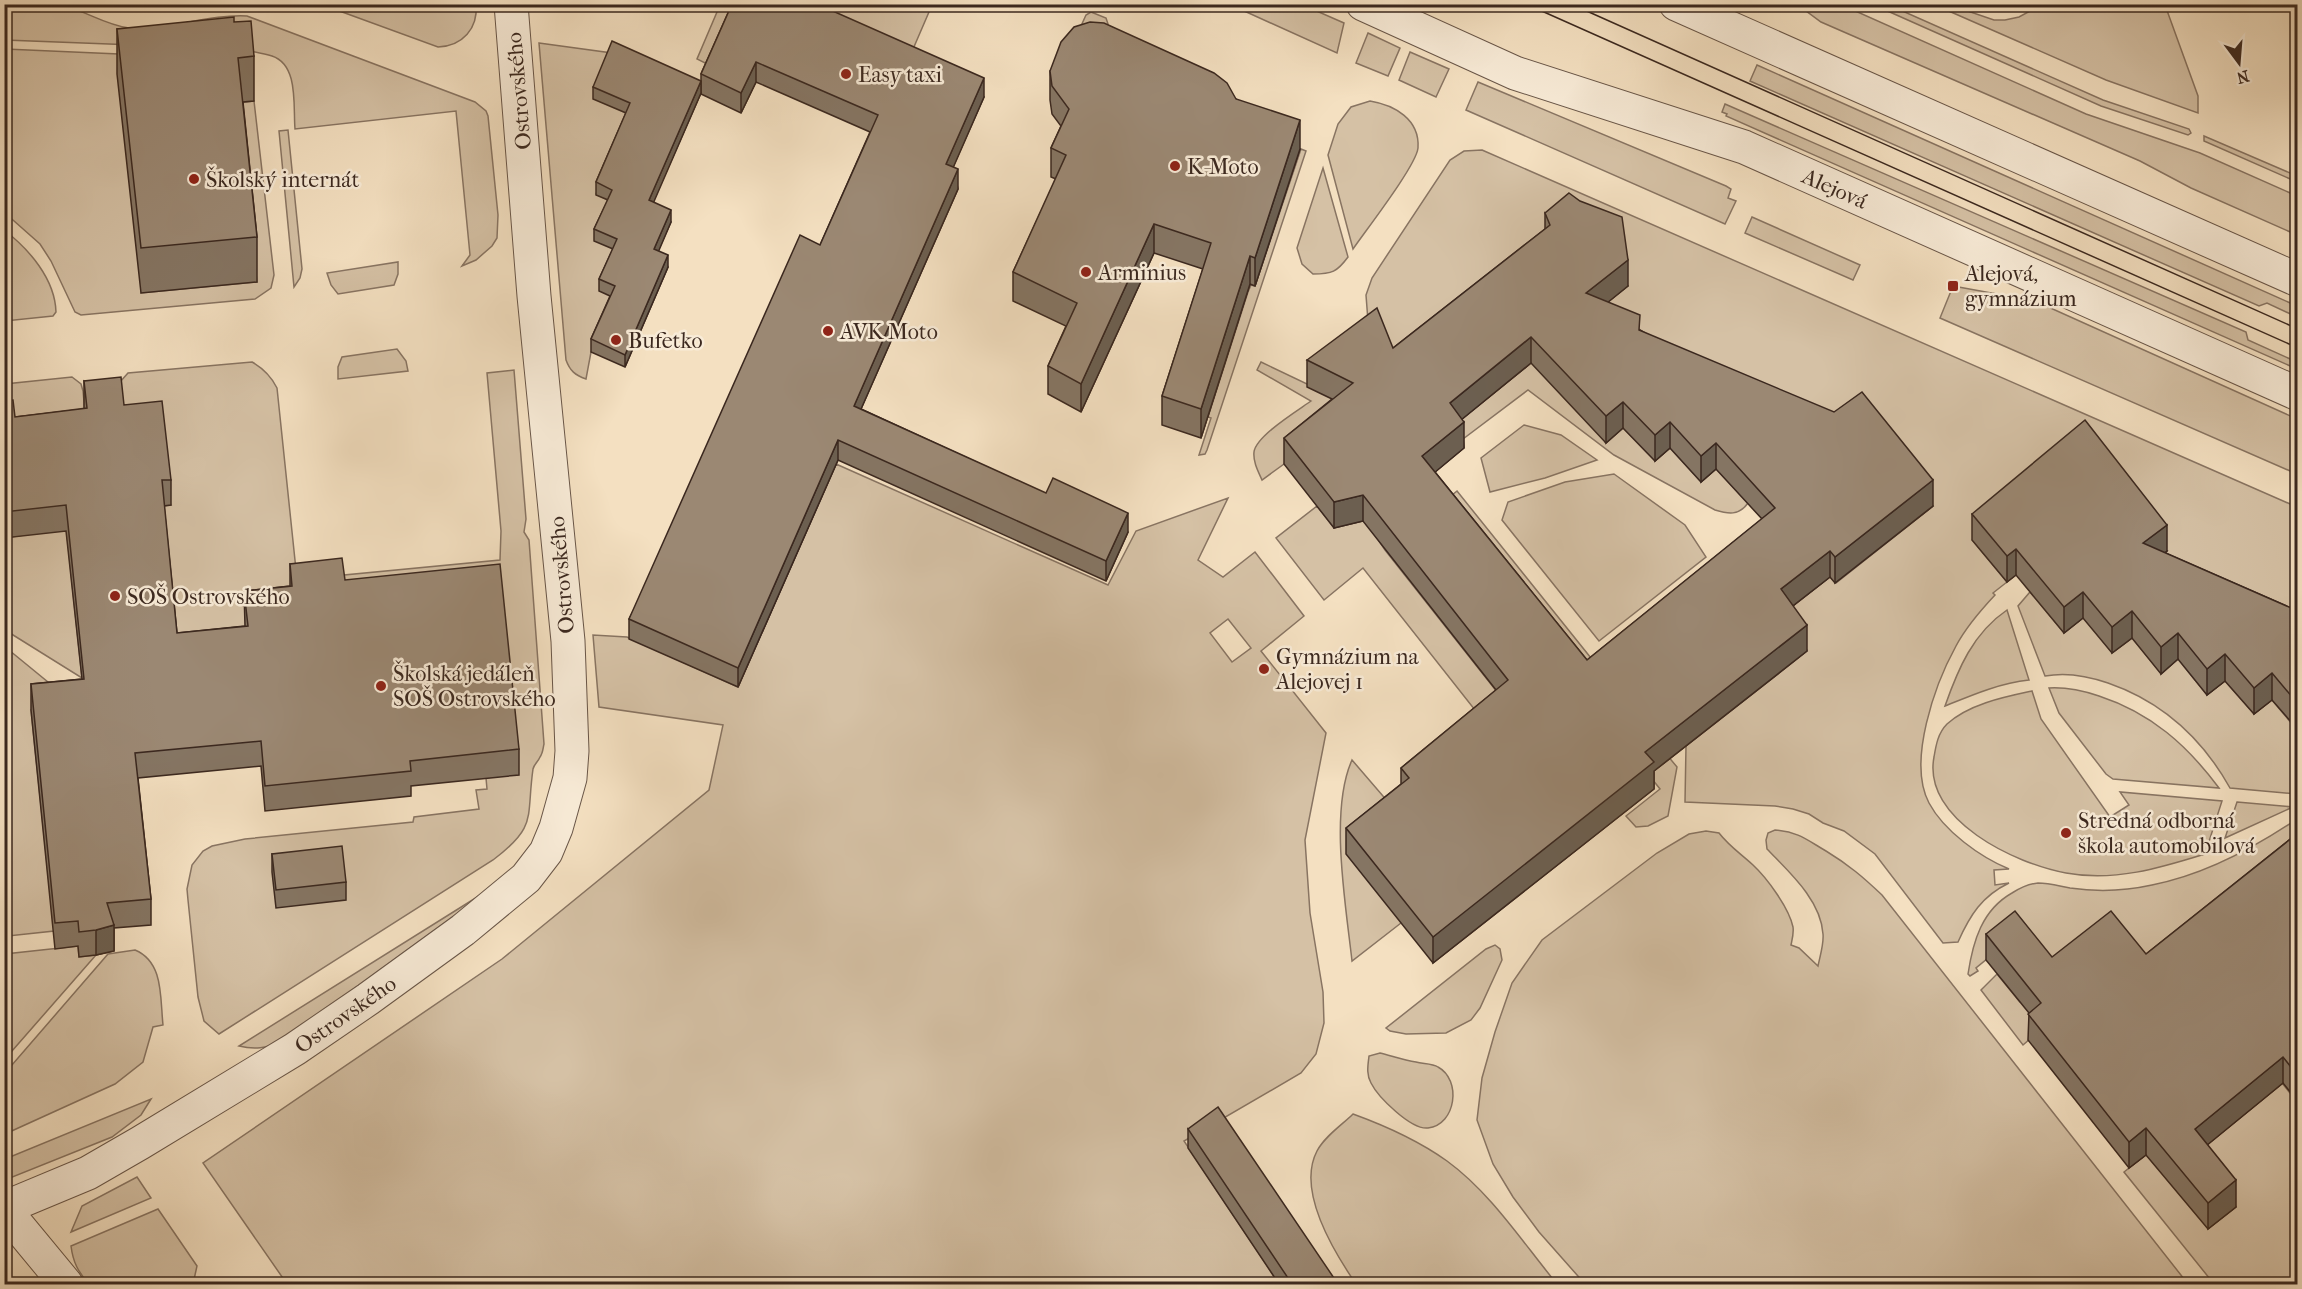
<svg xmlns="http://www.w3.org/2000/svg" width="2302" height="1289" viewBox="0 0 2302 1289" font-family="'IM FELL French Canon',serif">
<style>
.green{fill:#d5c1a5;stroke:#887462;stroke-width:1.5;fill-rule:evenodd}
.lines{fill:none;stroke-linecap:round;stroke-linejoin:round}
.minor-casing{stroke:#695648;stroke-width:35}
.minor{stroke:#f8ebd7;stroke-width:33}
.tram{stroke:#3b281f;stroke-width:1.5}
.wall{fill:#857563;stroke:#3b281f;stroke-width:1.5;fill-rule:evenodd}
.shaded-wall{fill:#6c5f50;stroke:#3b281f;stroke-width:1.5}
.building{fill:#9b8873;stroke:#3b281f;stroke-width:1.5;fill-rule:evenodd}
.poi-dot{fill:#8f2418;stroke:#f8ebd7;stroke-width:2}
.labels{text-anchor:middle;stroke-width:5;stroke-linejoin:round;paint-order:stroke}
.poi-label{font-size:22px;fill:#3b281f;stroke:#f8ebd7;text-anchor:start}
.street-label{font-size:22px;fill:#3b281f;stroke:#f8ebd7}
</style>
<rect width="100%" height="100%" fill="#f4e0c1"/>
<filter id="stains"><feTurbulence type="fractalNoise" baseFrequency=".00333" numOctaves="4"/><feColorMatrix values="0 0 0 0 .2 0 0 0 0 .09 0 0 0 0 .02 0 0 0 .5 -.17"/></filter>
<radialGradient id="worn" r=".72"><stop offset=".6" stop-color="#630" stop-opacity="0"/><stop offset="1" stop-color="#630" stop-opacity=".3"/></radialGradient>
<g class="green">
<path d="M5 5C22 5 42 1 60 5 83 9 104 25 129 28 169 31 207 14 247 16L475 102 486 111 488 116 498 215 497 238 492 246 476 260 462 266 470 255 456 111 295 129C293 106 299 65 272 56 262 53 250 51 239 49L5 40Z"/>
<path d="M323 5H476C478 28 463 46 438 47Z"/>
<path d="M720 5H741L713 67 697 59Z"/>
<path d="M773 5H932L907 63Z"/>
<path d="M1231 5H1303L1344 23 1337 53Z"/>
<path d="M1798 5H1842L2086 114 2200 153 2297 196V235L2191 188 2140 161 1821 22Z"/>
<path d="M1874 5H1889L2103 100 2189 129 2191 133 2188 135 2101 106Z"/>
<path d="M1935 5H1950L1994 20H2005L2019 17 2041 5H2165L2198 96V113L2106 80Z"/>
<path d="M1091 12 1106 18 1108 24 1096 51 1061 70 1086 15Z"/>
<path d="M1368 33 1400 48 1388 76 1356 63Z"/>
<path d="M539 43 612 53 630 115 596 194 612 202 617 251 618 300 591 352 586 379C575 375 570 371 566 360Z"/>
<path d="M5 49 187 57 141 293 257 282 238 103 254 101 274 275 271 288 255 299 81 315 75 312 51 261 40 244 5 213Z"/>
<path d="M1410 52 1449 69 1436 97 1399 80Z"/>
<path d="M1757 65 2297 306V317L2267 303 2259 306 1750 81Z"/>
<path d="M1478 82 1726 186 1731 189 1728 198 1736 201 1725 224 1466 110Z"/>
<path d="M1370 101C1394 105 1420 119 1418 148 1416 166 1366 230 1353 249L1328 155 1338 124 1351 107Z"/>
<path d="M1725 104 2246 332 2248 340 2297 362V369L1726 116 1727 114 1722 112Z"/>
<path d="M288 130 302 269 300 278 294 287 279 131Z"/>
<path d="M2204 136 2297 176V182L2204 141Z"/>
<path d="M1301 149 1306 151 1207 450 1205 454 1199 455 1211 418 1208 417 1248 292 1251 285 1255 286Z"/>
<path d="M1482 150 2297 507V637L1973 541 2007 582 1993 593 1995 595C1980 611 1966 627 1956 646 1935 684 1907 762 1929 803 1944 831 1980 857 2009 869L1994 870 1995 885 2009 883C1982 896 1970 915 1958 942L1943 943 1875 854 1844 831 1823 823 1809 814 1793 809 1775 806 1685 802 1686 746 1781 615 1830 577 1836 583 1932 507 1841 433 1639 356 1402 367 1368 321 1366 295 1372 278 1450 160 1464 151Z"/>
<path d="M1323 168 1348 257C1337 272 1332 274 1313 274L1302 264 1297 248Z"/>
<path d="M1752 217 1860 265 1853 280 1745 233Z"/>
<path d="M4 230C29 249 55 279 56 312L53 316 5 321Z"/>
<path d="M398 262V274L394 285 338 294 331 285 327 273Z"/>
<path d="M1953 286 2035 301 2297 419V474L1940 318Z"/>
<path d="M397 349 406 361 408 371 338 379V367L342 357Z"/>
<path d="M252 362C264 369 271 376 277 388L298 589 248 651 177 658 162 506 171 505 124 430 120 382 128 373Z"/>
<path d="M1261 362 1309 385 1357 376 1284 464 1262 480C1258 471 1253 462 1254 452 1256 436 1297 411 1311 401L1257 370Z"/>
<path d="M1531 363 1586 385 1605 442 1623 428 1655 461 1670 448 1701 482 1716 469 1748 503C1739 516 1728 514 1715 510L1614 455 1528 390 1459 442 1449 429Z"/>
<path d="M514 370 526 519 524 532 529 540 544 744C543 748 543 753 540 757 538 762 534 764 533 769 526 818 538 826 493 860L219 1034 204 1021 198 997 188 900 187 889 192 865 203 851 212 846 245 839 413 822 414 817 479 809 476 790 487 789 486 778 345 606 334 576 500 560 501 531 487 373Z"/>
<path d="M72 377 81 384 83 391 87 434 5 426V384Z"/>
<path d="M1524 425 1561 435 1597 460 1545 478 1490 492 1481 458Z"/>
<path d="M836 464 1108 585 1136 531 1228 498 1198 560 1223 577 1255 552 1304 616 1261 651 1326 733 1305 840 1310 913 1323 992 1324 1023 1316 1054 1301 1073 1184 1141 1279 1284H287L203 1163 502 959 709 790 723 725 599 707 593 635 627 637 738 687ZM1228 619 1251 648 1232 662 1210 633Z"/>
<path d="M1614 474 1685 525 1706 557 1599 641 1502 520 1508 502 1565 482Z"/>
<path d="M1457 491 1623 698 1606 713 1440 505Z"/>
<path d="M1317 506 1334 528 1360 512 1385 550 1509 707 1486 724 1363 568 1324 600 1276 538Z"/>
<path d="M65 516 82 678 5 630 4 538 24 535Z"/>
<path d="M2030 592 2064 633 2083 618 2132 638 2161 673 2178 659 2207 695 2225 681 2254 714 2272 700 2297 730V794L2230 788C2202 738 2163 702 2108 683 2088 676 2066 672 2045 676L2018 606Z"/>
<path d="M2007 610 2029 680C2000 683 1972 695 1945 706 1958 669 1973 633 2007 610Z"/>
<path d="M4 646 76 705 31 710 54 931 8 936 4 907Z"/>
<path d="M2049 688C2066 687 2084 691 2099 696 2151 713 2187 745 2219 788L2113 779 2106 774 2059 713Z"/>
<path d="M2032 691 2041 719 2110 817 2129 805 2120 792 2222 801 2205 854C2160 868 2114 882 2066 873 2016 864 1922 820 1934 757 1936 745 1938 733 1947 724 1969 704 2004 697 2032 691Z"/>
<path d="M1628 708 1677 767 1668 816 1648 826 1636 827 1626 816 1660 789 1609 725Z"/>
<path d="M1352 760 1389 803 1401 923 1352 961C1346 906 1329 811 1352 760Z"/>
<path d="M2237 802 2293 807 2225 838Z"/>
<path d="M2297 819V859L2054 1018 2023 1045 1981 990 1997 974 2019 1001 2014 937 1976 968 1978 971 1970 976 1968 974C1973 941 1982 910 2012 893 2020 888 2028 884 2038 883 2049 883 2059 886 2070 888 2097 892 2125 891 2152 885 2204 875 2254 848 2297 819Z"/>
<path d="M1775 830C1799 832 1807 840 1826 851 1849 865 1863 877 1882 895L2188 1284H1585L1539 1232 1513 1197 1493 1164 1477 1120 1482 1078 1495 1032 1512 983 1542 940 1657 853 1689 834 1706 831 1719 833C1729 846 1741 854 1753 865 1767 878 1789 908 1793 927 1794 933 1792 940 1791 945L1799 948 1818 966C1820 956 1824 944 1823 934 1821 900 1789 872 1767 849L1766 840 1768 833Z"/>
<path d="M498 884 281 1042C266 1048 255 1050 239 1046Z"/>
<path d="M1495 945 1500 949 1502 960 1480 1008 1471 1020 1446 1033 1406 1034 1390 1031 1386 1028 1486 949Z"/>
<path d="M78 946 79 957 96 955 5 1059V954Z"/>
<path d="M135 950C164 962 160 998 163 1025L153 1027 143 1062 115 1084 5 1134V1073L108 954Z"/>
<path d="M2221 1006 2297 1102V1284H2214L2124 1172 2158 1145Z"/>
<path d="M1380 1053C1392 1056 1404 1060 1416 1062 1423 1064 1432 1063 1438 1067 1462 1080 1456 1125 1428 1128 1411 1130 1378 1097 1371 1083 1366 1074 1368 1065 1369 1056Z"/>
<path d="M151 1099 141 1115 112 1137 5 1180V1159Z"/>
<path d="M1353 1114C1386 1126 1419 1141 1447 1161 1491 1193 1523 1243 1557 1284H1356C1334 1252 1296 1191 1317 1151 1325 1136 1342 1125 1353 1114Z"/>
<path d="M137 1177 151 1198 71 1232 82 1206Z"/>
<path d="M158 1209 197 1266 193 1284H89C78 1272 73 1262 71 1246Z"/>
</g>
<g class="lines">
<defs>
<g id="minor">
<path d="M1363 4 1515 73 1744 147 2298 394"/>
<path d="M1676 4 2298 280"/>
<path d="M4 1208 88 1173 140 1143 295 1049 368 999 463 930 526 878 546 852 556 828 570 778 572 751 568 641 534 296 511 4"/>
<path d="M4 1209 66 1284"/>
</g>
</defs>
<use href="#minor" class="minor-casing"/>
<use href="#minor" class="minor"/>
<g class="tram">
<path d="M1526 4 2298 348"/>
<path d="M1571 4 2298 329"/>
</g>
</g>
<g class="wall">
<path d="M732 4 984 97 953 167 958 189 861 409 1128 532 1106 581 838 460 738 687 629 639V619L820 245 870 132 756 82 741 113 701 94V74Z"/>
<path d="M234 22 254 56V101L243 102 257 237V282L141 293 117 74V29Z"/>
<path d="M1050 71 1236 99 1300 149 1255 286 1250 284 1201 438 1162 425V396L1203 269 1154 253 1081 412 1048 394V366L1066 326 1013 301V272L1056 179 1051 177V148L1061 126 1052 114 1050 100Z"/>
<path d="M593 87 701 93 653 202 671 222 658 251 668 267 625 367 591 352V339L610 296 599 291V279L613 249 594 241V229L608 200 596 195V182L626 113 593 99Z"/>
<path d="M1545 213 1628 286 1608 302 1640 330 1933 506 1835 583 1830 577 1793 606 1807 651 1654 771V789L1433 963 1346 854V828L1401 784V768L1496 690 1363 521 1334 528 1284 464V438L1332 399 1307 387V360L1393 348 1545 229ZM1531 363 1606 443 1623 428 1655 461 1670 448 1701 482 1716 469 1762 519 1587 660 1435 472 1464 448 1462 419Z"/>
<path d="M84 381 124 405 171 480V505L164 506 177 633 245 626 244 591 290 586V564L345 580 519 749V775L411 786V796L265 811 261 766 138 778 151 899V925L114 928V951L96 955 79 957 78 946 55 949 31 710V684L82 679 66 531 4 538V401L15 417 84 409Z"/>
<path d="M1972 514 2167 551 2165 553 2298 611V730L2272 700 2254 714 2225 681 2207 695 2178 659 2161 674 2132 638 2112 653 2083 618 2064 633 2016 575 2007 582 1972 540Z"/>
<path d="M2298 833V1102L2283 1083 2207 1145 2236 1207 2208 1229 2146 1155 2129 1168 2028 1040 2029 1013 1986 960V934L2052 957 2146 954Z"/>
<path d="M272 854 346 882V900L276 908 272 872Z"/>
<path d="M1188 1129 1338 1284H1279L1188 1148Z"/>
</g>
<g class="shaded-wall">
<path d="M756 62V82L741 113V93Z"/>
<path d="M984 78V97L946 184V164Z"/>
<path d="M701 81V93L649 213V200Z"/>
<path d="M1300 120V149L1255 286V258Z"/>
<path d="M958 169V189L854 425V406Z"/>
<path d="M671 210V222L654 262V249Z"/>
<path d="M1154 224V253L1081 412V384Z"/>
<path d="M668 255V267L625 367V355Z"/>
<path d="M1250 256V284L1201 438V409Z"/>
<path d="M1628 260V286L1586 320V293Z"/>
<path d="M1531 337V363L1450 429V403Z"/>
<path d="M1623 402V428L1606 443V416Z"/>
<path d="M1464 422V448L1422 483V456Z"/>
<path d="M1670 422V448L1655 461V435Z"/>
<path d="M838 440V460L738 687V668Z"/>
<path d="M1716 443V469L1701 482V456Z"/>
<path d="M1933 480V506L1835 583V557Z"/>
<path d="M1363 495V521L1334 528V502Z"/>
<path d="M1128 513V532L1106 581V561Z"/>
<path d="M2167 525V551L2143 569V543Z"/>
<path d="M2016 549V575L2007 582V556Z"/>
<path d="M1830 551V577L1781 615V589Z"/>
<path d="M2083 592V618L2064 633V607Z"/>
<path d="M2132 611V638L2112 653V627Z"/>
<path d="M1807 625V651L1654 771V789L1433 963V937L1645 752Z"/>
<path d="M2178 633V659L2161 674V647Z"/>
<path d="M2225 654V681L2207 695V669Z"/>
<path d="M2272 673V700L2254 714V688Z"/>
<path d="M114 925V951L96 955V930Z"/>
<path d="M2283 1057V1083L2195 1155V1129Z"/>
<path d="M2146 1128V1155L2129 1168V1142Z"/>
<path d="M2236 1180V1207L2208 1229V1203Z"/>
</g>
<g class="building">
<path d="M732 4H817L984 78 946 164 958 169 854 406 1046 493 1053 478 1128 513 1106 561 838 440 738 668 629 619 800 235 820 245 878 115 756 62 741 93 701 74Z"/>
<path d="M234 17V22L251 21 254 56 238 58 257 237 141 248 117 29Z"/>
<path d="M1090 22 1104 23 1214 73 1227 83 1236 99 1300 120 1255 258 1250 256 1201 409 1162 396 1211 243 1154 224 1081 384 1048 366 1077 303 1013 272 1066 155 1051 148 1069 109 1052 86 1050 71 1061 42 1074 27Z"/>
<path d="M612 41 701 81 649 200 671 210 654 249 668 255 625 355 591 339 615 286 599 279 617 239 594 229 612 190 596 182 630 103 593 87Z"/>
<path d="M1569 193 1580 201 1622 217 1628 260 1586 293 1640 315 1639 330 1834 412 1862 392 1933 480 1835 557 1830 551 1781 589 1807 625 1645 752 1654 762 1433 937 1346 828 1409 778 1401 768 1508 680 1363 495 1334 502 1284 438 1353 383 1307 360 1377 308 1393 348 1550 225 1545 213ZM1531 337 1606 416 1623 402 1655 435 1670 422 1701 456 1716 443 1775 508 1587 660 1422 456 1464 422 1450 403Z"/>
<path d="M121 377 124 405 162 401 171 480H162L177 633 248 626 244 591 292 586 290 564 342 558 345 580 500 564 519 749 410 761 411 771 265 786 261 741 135 753 151 899 107 903 114 925 96 930 79 932 78 921 55 923 31 684 84 679 66 505 4 512V401L13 400 15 417 87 408 84 381Z"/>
<path d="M2085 420 2167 525 2143 543 2298 611V704L2272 673 2254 688 2225 654 2207 669 2178 633 2161 647 2132 611 2112 627 2083 592 2064 607 2016 549 2007 556 1972 514Z"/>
<path d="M2298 833V1076L2283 1057 2195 1129 2236 1180 2208 1203 2146 1128 2129 1142 2028 1014 2041 1003 1986 934 2015 911 2052 957 2111 911 2146 954Z"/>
<path d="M342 846 346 882 276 890 272 854Z"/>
<path d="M1218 1107 1338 1284H1292L1188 1129Z"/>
</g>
<g class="poi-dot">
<circle cx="846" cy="74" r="6"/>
<circle cx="1175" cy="166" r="6"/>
<circle cx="194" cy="179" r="6"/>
<circle cx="1086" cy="272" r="6"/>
<rect x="1947" y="280" width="12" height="12" rx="3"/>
<circle cx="828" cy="331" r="6"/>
<circle cx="616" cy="340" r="6"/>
<circle cx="115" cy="596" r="6"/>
<circle cx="1264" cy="669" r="6"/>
<circle cx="381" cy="686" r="6"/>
<circle cx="2066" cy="833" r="6"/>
</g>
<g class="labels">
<g class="poi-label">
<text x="858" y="82">Easy taxi</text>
<text x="1187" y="174">K-Moto</text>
<text x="206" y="187">Školský internát</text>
<text x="1098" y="280">Arminius</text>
<text x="1965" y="281">Alejová,<tspan x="1965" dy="25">gymnázium</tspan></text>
<text x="840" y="339">AVK Moto</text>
<text x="628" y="348">Bufetko</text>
<text x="127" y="604">SOŠ Ostrovského</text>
<text x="1276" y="664">Gymnázium na<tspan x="1276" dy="25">Alejovej 1</tspan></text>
<text x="393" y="681">Školská jedáleň<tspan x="393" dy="25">SOŠ Ostrovského</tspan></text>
<text x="2078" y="828">Stredná odborná<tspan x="2078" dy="25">škola automobilová</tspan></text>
</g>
<g class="street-label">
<text transform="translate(518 91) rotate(-95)" y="8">Ostrovského</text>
<text transform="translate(1835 188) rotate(24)" y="8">Alejová</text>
<text transform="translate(561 575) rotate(-95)" y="8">Ostrovského</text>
<text transform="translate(345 1014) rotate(-35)" y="8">Ostrovského</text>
</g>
</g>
<rect width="2302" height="1289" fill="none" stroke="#f4e0c1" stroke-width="24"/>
<rect x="6" y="6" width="2290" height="1277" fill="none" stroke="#3b281f" stroke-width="3"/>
<rect x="12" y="12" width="2278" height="1265" fill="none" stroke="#3b281f" stroke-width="1.5"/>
<g transform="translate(2239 63) rotate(164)" stroke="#f8ebd7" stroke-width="4.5" paint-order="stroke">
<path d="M0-4.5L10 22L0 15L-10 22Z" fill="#3b281f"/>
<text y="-9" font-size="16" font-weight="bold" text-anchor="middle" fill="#3b281f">N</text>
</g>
<rect width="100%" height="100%" filter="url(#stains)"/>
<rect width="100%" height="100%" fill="url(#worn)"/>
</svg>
